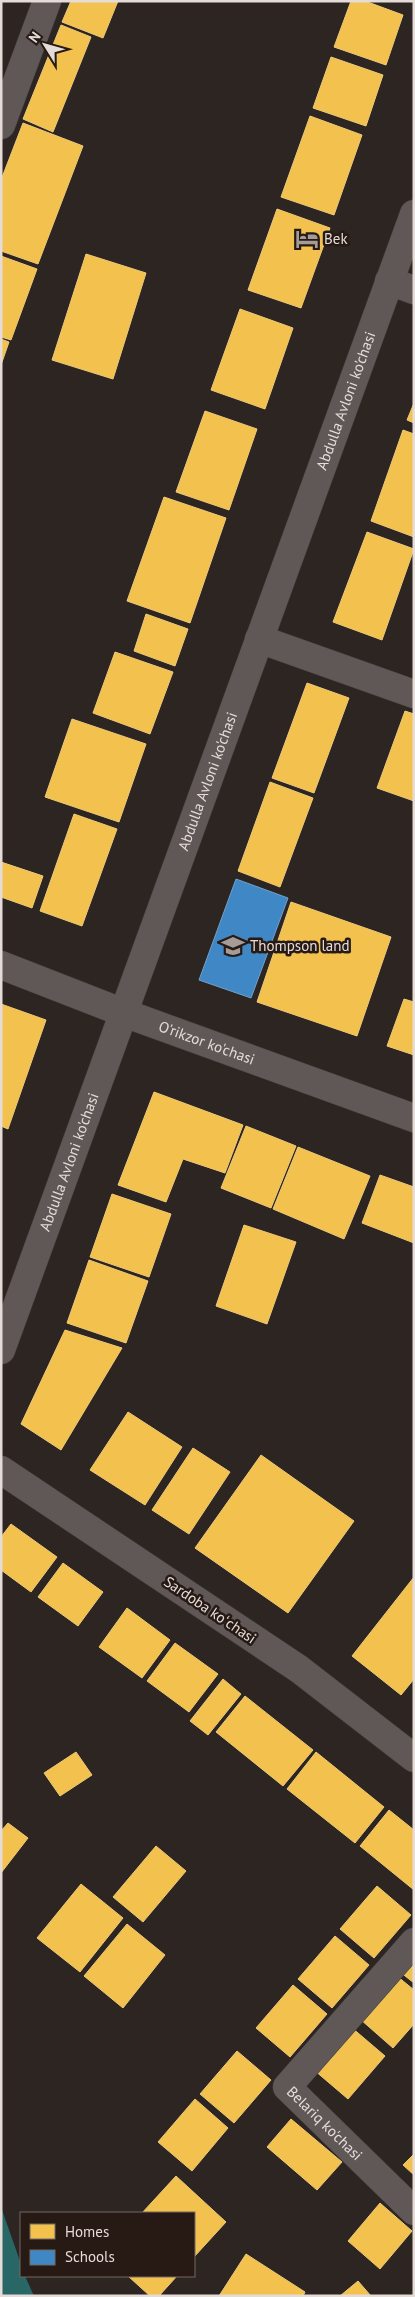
<svg xmlns="http://www.w3.org/2000/svg" width="415" height="2297" viewBox="0 0 415 2297" font-family="'PT Sans',sans-serif">
<style>
.water{fill:#286766}
.homes{fill:#f2c14e;stroke:#eec977}
.schools{fill:#3f88c5;stroke:#71a1cb}
.lines{fill:none;stroke-linecap:round;stroke-linejoin:round}
.minor-casing{stroke:#47403d;stroke-width:29}
.minor{stroke:#5f5856;stroke-width:28}
.labels{text-anchor:middle;stroke-width:5;stroke-linejoin:round;paint-order:stroke}
.poi-label{font-size:15px;fill:#e5dcd8;stroke:#271a15;text-anchor:start}
.street-label{font-size:15px;fill:#e5dcd8;stroke:#271a15}
</style>
<rect width="100%" height="100%" fill="#2d2522"/>
<path class="water" d="M1 2207 21 2264V2276H25L34 2296H1Z"/>
<g class="homes">
<path d="M71 1H118L103 38 62 22Z"/>
<path d="M351 1H365L403 15 386 65 334 47Z"/>
<path d="M61 25 91 37 53 132 23 119Z"/>
<path d="M331 57 383 75 366 126 313 108Z"/>
<path d="M310 116 362 135 334 215 281 197Z"/>
<path d="M23 123 83 146 38 264 1 251V180Z"/>
<path d="M277 209 330 228 301 308 248 290Z"/>
<path d="M86 254 146 273 113 379 52 360Z"/>
<path d="M1 256 37 269 11 340 1 337Z"/>
<path d="M240 309 293 328 265 409 211 390Z"/>
<path d="M1 339 9 342 1 365Z"/>
<path d="M414 403V423L407 420Z"/>
<path d="M205 411 257 429 229 510 176 492Z"/>
<path d="M403 430 414 434V537L371 521Z"/>
<path d="M164 497 226 518 190 623 127 601Z"/>
<path d="M367 532 414 549 382 640 333 622Z"/>
<path d="M146 614 188 629 175 666 134 651Z"/>
<path d="M115 652 173 672 150 734 93 713Z"/>
<path d="M307 683 349 698 314 793 272 778Z"/>
<path d="M405 711 414 714V801L377 788Z"/>
<path d="M72 719 146 744 119 822 45 797Z"/>
<path d="M270 782 313 798 280 887 238 871Z"/>
<path d="M74 814 117 829 82 926 40 911Z"/>
<path d="M1 862 43 876 32 908 1 897Z"/>
<path d="M291 902 391 937 357 1036 257 1002Z"/>
<path d="M404 999 414 1002V1055L387 1046Z"/>
<path d="M1 1004 46 1020 8 1129 1 1126Z"/>
<path d="M154 1092 243 1125 225 1173 183 1159 166 1202 118 1185Z"/>
<path d="M246 1126 296 1146 271 1208 221 1188Z"/>
<path d="M298 1147 370 1176 344 1239 273 1209Z"/>
<path d="M380 1175 414 1187V1243L362 1223Z"/>
<path d="M112 1194 171 1214 149 1277 90 1257Z"/>
<path d="M244 1225 296 1242 267 1324 216 1306Z"/>
<path d="M89 1260 148 1281 126 1343 67 1323Z"/>
<path d="M65 1330 122 1348 61 1450 21 1424Z"/>
<path d="M128 1412 182 1447 145 1505 90 1470Z"/>
<path d="M193 1448 230 1472 189 1534 152 1510Z"/>
<path d="M261 1455 354 1521 288 1613 195 1548Z"/>
<path d="M11 1524 57 1557 31 1592 1 1570V1537Z"/>
<path d="M63 1563 103 1592 78 1626 38 1597Z"/>
<path d="M414 1577V1679L401 1695 352 1656Z"/>
<path d="M127 1608 170 1640 142 1678 99 1647Z"/>
<path d="M175 1643 218 1674 189 1712 147 1681Z"/>
<path d="M223 1679 241 1694 208 1735 190 1721Z"/>
<path d="M245 1696 313 1750 283 1786 216 1732Z"/>
<path d="M76 1752 92 1775 60 1796 44 1773Z"/>
<path d="M316 1752 384 1807 355 1843 287 1789Z"/>
<path d="M389 1810 414 1830V1890L360 1846Z"/>
<path d="M8 1823 28 1838 1 1873V1831Z"/>
<path d="M156 1846 186 1871 143 1922 113 1897Z"/>
<path d="M81 1884 123 1918 80 1972 37 1938Z"/>
<path d="M377 1886 411 1915 374 1958 340 1929Z"/>
<path d="M127 1924 165 1955 123 2008 84 1976Z"/>
<path d="M335 1936 369 1965 332 2008 298 1979Z"/>
<path d="M414 1956V1983L400 1972Z"/>
<path d="M397 1976 414 1990V2024L393 2048 360 2019Z"/>
<path d="M293 1985 327 2014 290 2057 256 2028Z"/>
<path d="M351 2027 385 2056 348 2099 314 2070Z"/>
<path d="M237 2051 271 2080 234 2123 200 2094Z"/>
<path d="M195 2099 228 2128 192 2171 158 2142Z"/>
<path d="M291 2119 342 2162 317 2190 267 2147Z"/>
<path d="M414 2154V2175L403 2165Z"/>
<path d="M176 2176 226 2222 194 2257V2213H142Z"/>
<path d="M380 2203 412 2231 380 2269 348 2241Z"/>
<path d="M246 2254 305 2292 303 2296H219Z"/>
<path d="M128 2276H177L159 2296H150Z"/>
<path d="M358 2281 371 2296H340Z"/>
</g>
<path class="schools" d="M236 879 288 898 251 998 199 980Z"/>
<g class="lines">
<defs>
<g id="minor">
<path d="M1 125 47 1"/>
<path d="M389 281 414 290"/>
<path d="M259 639 414 694"/>
<path id="s1" d="M1 965 124 1013 414 1118"/>
<path id="s2" d="M1 1350 414 214"/>
<path d="M1 1470 299 1669 414 1758"/>
<path id="s3" d="M414 1942 287 2087 414 2211"/>
</g>
</defs>
<use href="#minor" class="minor-casing"/>
<use href="#minor" class="minor"/>
</g>
<defs>
<symbol id="hotel-bare" viewBox="-9 -9 18 18"><path d="M-6-4.5h1.5V1H6V5H4.5V3h-9V5H-6ZM-4 0a1.8 1.8 0 1 1 3.6 0ZM.5 0V-2.5h3Q6-2.5 6 0Z" fill="#a59c98" stroke="#271a15" stroke-width="2.5" paint-order="stroke"/></symbol>
<symbol id="school-bare" viewBox="-9 -9 18 18"><path d="M0-5L7-2L0 1L-7-2ZM-4 1L0 2.5L4 1V4Q0 6-4 4Z" fill="#a59c98" stroke="#271a15" stroke-width="2.5" paint-order="stroke"/></symbol>
</defs>
<g fill-rule="evenodd">
<use href="#hotel-bare" x="291" y="223" width="32" height="32"/>
<use href="#school-bare" x="217" y="930" width="32" height="32"/>
</g>
<g class="labels">
<g class="poi-label">
<text x="324" y="244">Bek</text>
<text x="250" y="951">Thompson land</text>
</g>
<g class="street-label">
<text dy="5" stroke="none"><textPath href="#s2" startOffset="1010">Abdulla Avloni ko'chasi</textPath></text>
<text dy="5" stroke="none"><textPath href="#s2" startOffset="605">Abdulla Avloni ko'chasi</textPath></text>
<text dy="5" stroke="none"><textPath href="#s1" startOffset="220">O'rikzor ko'chasi</textPath></text>
<text dy="5" stroke="none"><textPath href="#s2" startOffset="200">Abdulla Avloni ko'chasi</textPath></text>
<text transform="translate(210 1610) rotate(34)" y="5">Sardoba koʻchasi</text>
<text dy="5" stroke="none"><textPath href="#s3" startOffset="245">Belariq ko'chasi</textPath></text>
</g>
</g>
<rect width="415" height="2297" fill="none" stroke="#e5dcd8" stroke-width="5"/>
<rect x="20" y="2212" width="175" height="65" fill="#271a15" stroke="#736863"/>
<rect x="30" y="2224" width="25" height="15" fill="#f2c14e" stroke="#736863"/>
<text x="65" y="2237" font-size="15" fill="#e5dcd8">Homes</text>
<rect x="30" y="2250" width="25" height="15" fill="#3f88c5" stroke="#736863"/>
<text x="65" y="2262" font-size="15" fill="#e5dcd8">Schools</text>
<g transform="translate(45 45) rotate(307)" stroke="#271a15" stroke-width="4" paint-order="stroke">
<path d="M0-4L9 19L0 12L-9 19Z" fill="#e5dcd8"/>
<text y="-8" font-size="14" font-weight="bold" text-anchor="middle" fill="#e5dcd8">N</text>
</g>
</svg>
